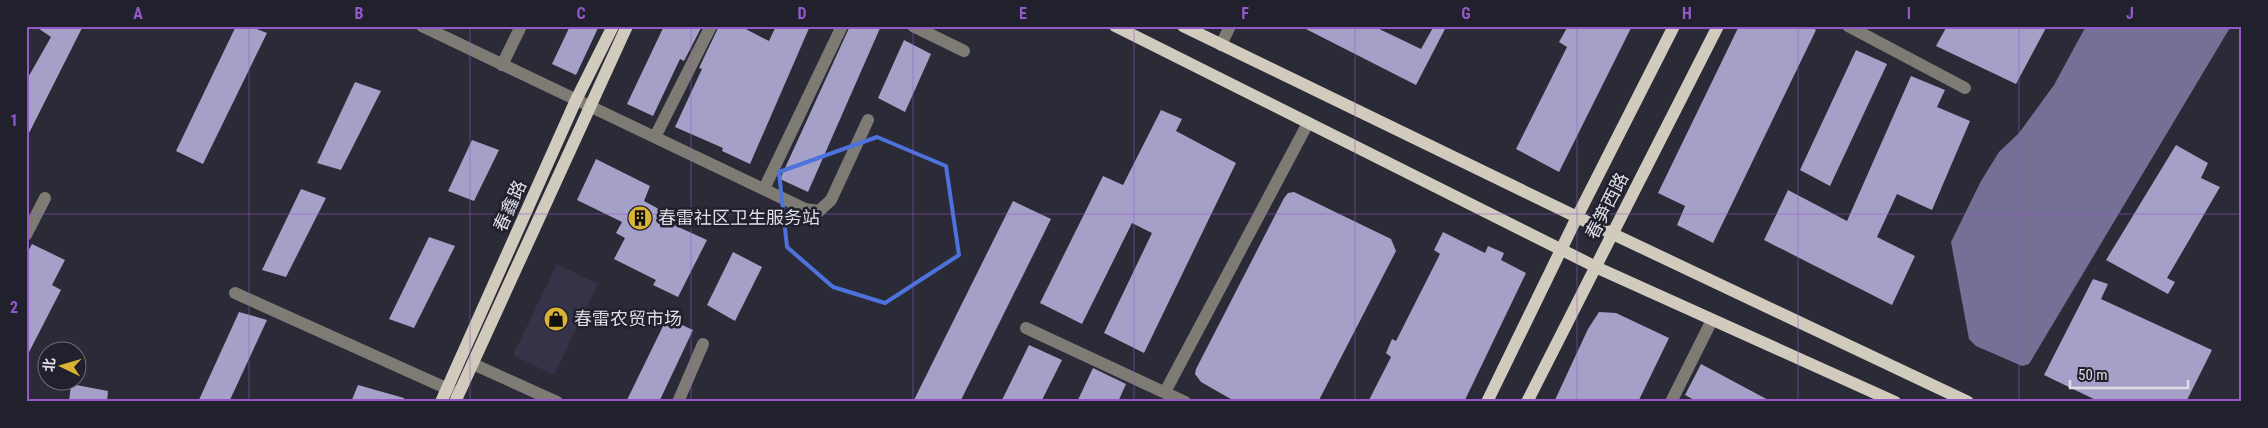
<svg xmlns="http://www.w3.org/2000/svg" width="2268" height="428" viewBox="0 0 2268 428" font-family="'Roboto Condensed','Noto Sans SC',sans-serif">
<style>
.built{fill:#353347}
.water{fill:#747096}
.building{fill:#a4a0c8}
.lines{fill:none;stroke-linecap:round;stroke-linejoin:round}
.minor{stroke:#7d7b74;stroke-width:12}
.major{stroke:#d0cbbc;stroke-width:12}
.marked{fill:none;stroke:#4d72dc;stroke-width:4;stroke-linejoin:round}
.grid{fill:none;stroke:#9458c9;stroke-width:1;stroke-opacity:0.55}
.labels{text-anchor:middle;stroke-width:5;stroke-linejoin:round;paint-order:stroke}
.street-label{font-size:18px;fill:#dedee7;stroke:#21202d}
.poi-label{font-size:18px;fill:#dedee7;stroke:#21202d;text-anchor:start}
.neatline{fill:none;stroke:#9458c9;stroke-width:2}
.grid-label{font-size:16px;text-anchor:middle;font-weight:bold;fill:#9458c9}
</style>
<rect width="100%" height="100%" fill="#2b2a37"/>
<path class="built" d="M557 264 598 284 554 375 513 355Z"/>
<path class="water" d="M2086 26H2231L2029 364 2022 366 1976 346 1969 339 1951 242 1981 181 1999 152 2019 133 2054 85Z"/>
<g class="building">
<path d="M35 26H83L26 139V81L51 37Z"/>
<path d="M236 26H249L267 33 203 164 176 151Z"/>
<path d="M570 26H599L576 75 552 64Z"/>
<path d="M664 26H702L684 61 680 59 653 116 627 104Z"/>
<path d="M719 26H740L769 41 776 26H810L750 164 722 151 723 148 675 127 702 69 699 68Z"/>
<path d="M850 26H881L808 192 780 179Z"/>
<path d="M1300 26H1373L1421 49 1434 26 1446 27 1416 85Z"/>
<path d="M1568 26H1632L1559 172 1516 149 1567 47 1559 42Z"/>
<path d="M1739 26H1808L1816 30 1713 243 1677 225 1685 206 1658 193Z"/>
<path d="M1947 26H2047L2016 84 1936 46Z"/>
<path d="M904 40 931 54 905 112 878 98Z"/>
<path d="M1856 50 1887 64 1830 186 1800 170Z"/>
<path d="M1911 76 1945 90 1937 107 1970 121 1932 210 1897 194 1877 237 1915 256 1892 305 1764 240 1788 190 1847 221Z"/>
<path d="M355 82 381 91 341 170 317 163Z"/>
<path d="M1161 110 1182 119 1176 131 1236 163 1144 353 1104 333 1152 233 1132 223 1082 324 1040 303 1103 176 1123 185Z"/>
<path d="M472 140 499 150 474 201 448 191Z"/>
<path d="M2176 145 2208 163 2201 178 2220 187 2167 278 2175 282 2168 294 2106 260Z"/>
<path d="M596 159 650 186 644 201 668 214 665 221 707 240 678 297 653 285 656 280 614 259 625 238 616 233 622 222 577 200Z"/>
<path d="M301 189 326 198 286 277 262 270Z"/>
<path d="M1294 192 1391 239 1396 251 1318 402H1236L1201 382 1195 374 1196 369 1284 198 1288 193Z"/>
<path d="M1013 201 1051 219 960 402H913Z"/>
<path d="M1443 232 1485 253 1488 246 1504 253 1501 260 1526 273 1464 402H1368L1391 357 1386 353 1392 339 1396 341 1440 254 1434 250Z"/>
<path d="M429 237 455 246 414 328 389 319Z"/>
<path d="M32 244 65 260 52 285 61 290 26 358V255Z"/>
<path d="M733 252 762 267 735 321 707 305Z"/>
<path d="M2093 279 2108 284 2101 299 2212 350 2186 402H2100L2044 375Z"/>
<path d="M239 312 267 320 229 402H198Z"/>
<path d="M1599 312 1616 313 1669 338 1638 402H1554L1588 329Z"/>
<path d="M667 318 693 330 659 402H626Z"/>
<path d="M1029 345 1062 360 1041 402H1001Z"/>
<path d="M1701 364 1772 402H1698L1685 395Z"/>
<path d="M1093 368 1126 384 1118 402H1077Z"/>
<path d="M71 384 108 391 107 402H69Z"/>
<path d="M358 385 404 398V402H351Z"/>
</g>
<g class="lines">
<g class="minor">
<path d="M422 26 805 209 819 211 831 200 868 120"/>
<path d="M913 26 964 51"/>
<path d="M1848 26 1965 88"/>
<path d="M1221 45 1230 26"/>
<path d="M502 65 521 26"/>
<path d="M655 137 711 26"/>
<path d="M764 189 842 26"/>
<path d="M26 235 45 198"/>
<path d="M235 293 457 393"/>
<path d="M1026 328 1185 402"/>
<path d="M473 364 557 402"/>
<path d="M1165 392 1308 123"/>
<path d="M678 402 703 344"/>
<path d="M1671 402 1712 320"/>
</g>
<g class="major">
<path d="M1115 26 1600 269 1895 402"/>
<path d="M1183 26 1577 217 1968 402"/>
<path d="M441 402 576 100 613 26"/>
<path d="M455 402 627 26"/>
<path d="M1487 402 1577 217 1674 26"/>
<path d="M1527 402 1718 26"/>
</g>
</g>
<path class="marked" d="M877 137 946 166 959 255 885 303 833 287 787 247 779 172Z"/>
<path class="grid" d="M249 26V402M470 26V402M691 26V402M913 26V402M1134 26V402M1355 26V402M1577 26V402M1798 26V402M2019 26V402M26 214H2242"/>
<defs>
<symbol id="building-disc" viewBox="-11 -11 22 22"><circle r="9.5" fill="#d9b334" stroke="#21202d"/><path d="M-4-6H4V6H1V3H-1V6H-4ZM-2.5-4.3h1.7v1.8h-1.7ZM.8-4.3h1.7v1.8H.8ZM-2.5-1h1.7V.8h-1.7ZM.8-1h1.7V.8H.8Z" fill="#111"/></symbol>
<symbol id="shop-disc" viewBox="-11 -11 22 22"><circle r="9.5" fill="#d9b334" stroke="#21202d"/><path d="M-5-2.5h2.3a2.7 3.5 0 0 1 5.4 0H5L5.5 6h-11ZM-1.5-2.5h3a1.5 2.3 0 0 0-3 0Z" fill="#111"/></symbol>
</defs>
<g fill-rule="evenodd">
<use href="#building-disc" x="626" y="204" width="28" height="28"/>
<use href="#shop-disc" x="542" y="305" width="28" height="28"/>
</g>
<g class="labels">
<g class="street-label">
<text transform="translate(510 206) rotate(-66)" y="6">春鑫路</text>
<text transform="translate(1607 206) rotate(-63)" y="6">春笋西路</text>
</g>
<g class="poi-label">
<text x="658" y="224">春雷社区卫生服务站</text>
<text x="574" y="325">春雷农贸市场</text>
</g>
</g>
<rect width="2268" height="428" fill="none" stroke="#21202d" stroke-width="55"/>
<g transform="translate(62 366) rotate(275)"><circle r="24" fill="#21202d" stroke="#6d6c77"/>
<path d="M0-4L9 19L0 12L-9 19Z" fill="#d9b334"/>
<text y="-8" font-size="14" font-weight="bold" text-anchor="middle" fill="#dedee7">北</text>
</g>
<path d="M2070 380v8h118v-8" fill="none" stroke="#dedee7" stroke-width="2.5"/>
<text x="2078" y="380" font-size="15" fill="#dedee7" stroke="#21202d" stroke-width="4" paint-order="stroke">50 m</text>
<rect x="28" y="28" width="2212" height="372" class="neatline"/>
<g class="grid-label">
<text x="138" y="19">A</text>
<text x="359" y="19">B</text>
<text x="581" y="19">C</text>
<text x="802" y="19">D</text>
<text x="1023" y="19">E</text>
<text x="1245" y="19">F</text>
<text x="1466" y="19">G</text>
<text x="1687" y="19">H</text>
<text x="1909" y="19">I</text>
<text x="2130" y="19">J</text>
<text x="14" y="126">1</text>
<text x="14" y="313">2</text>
</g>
</svg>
